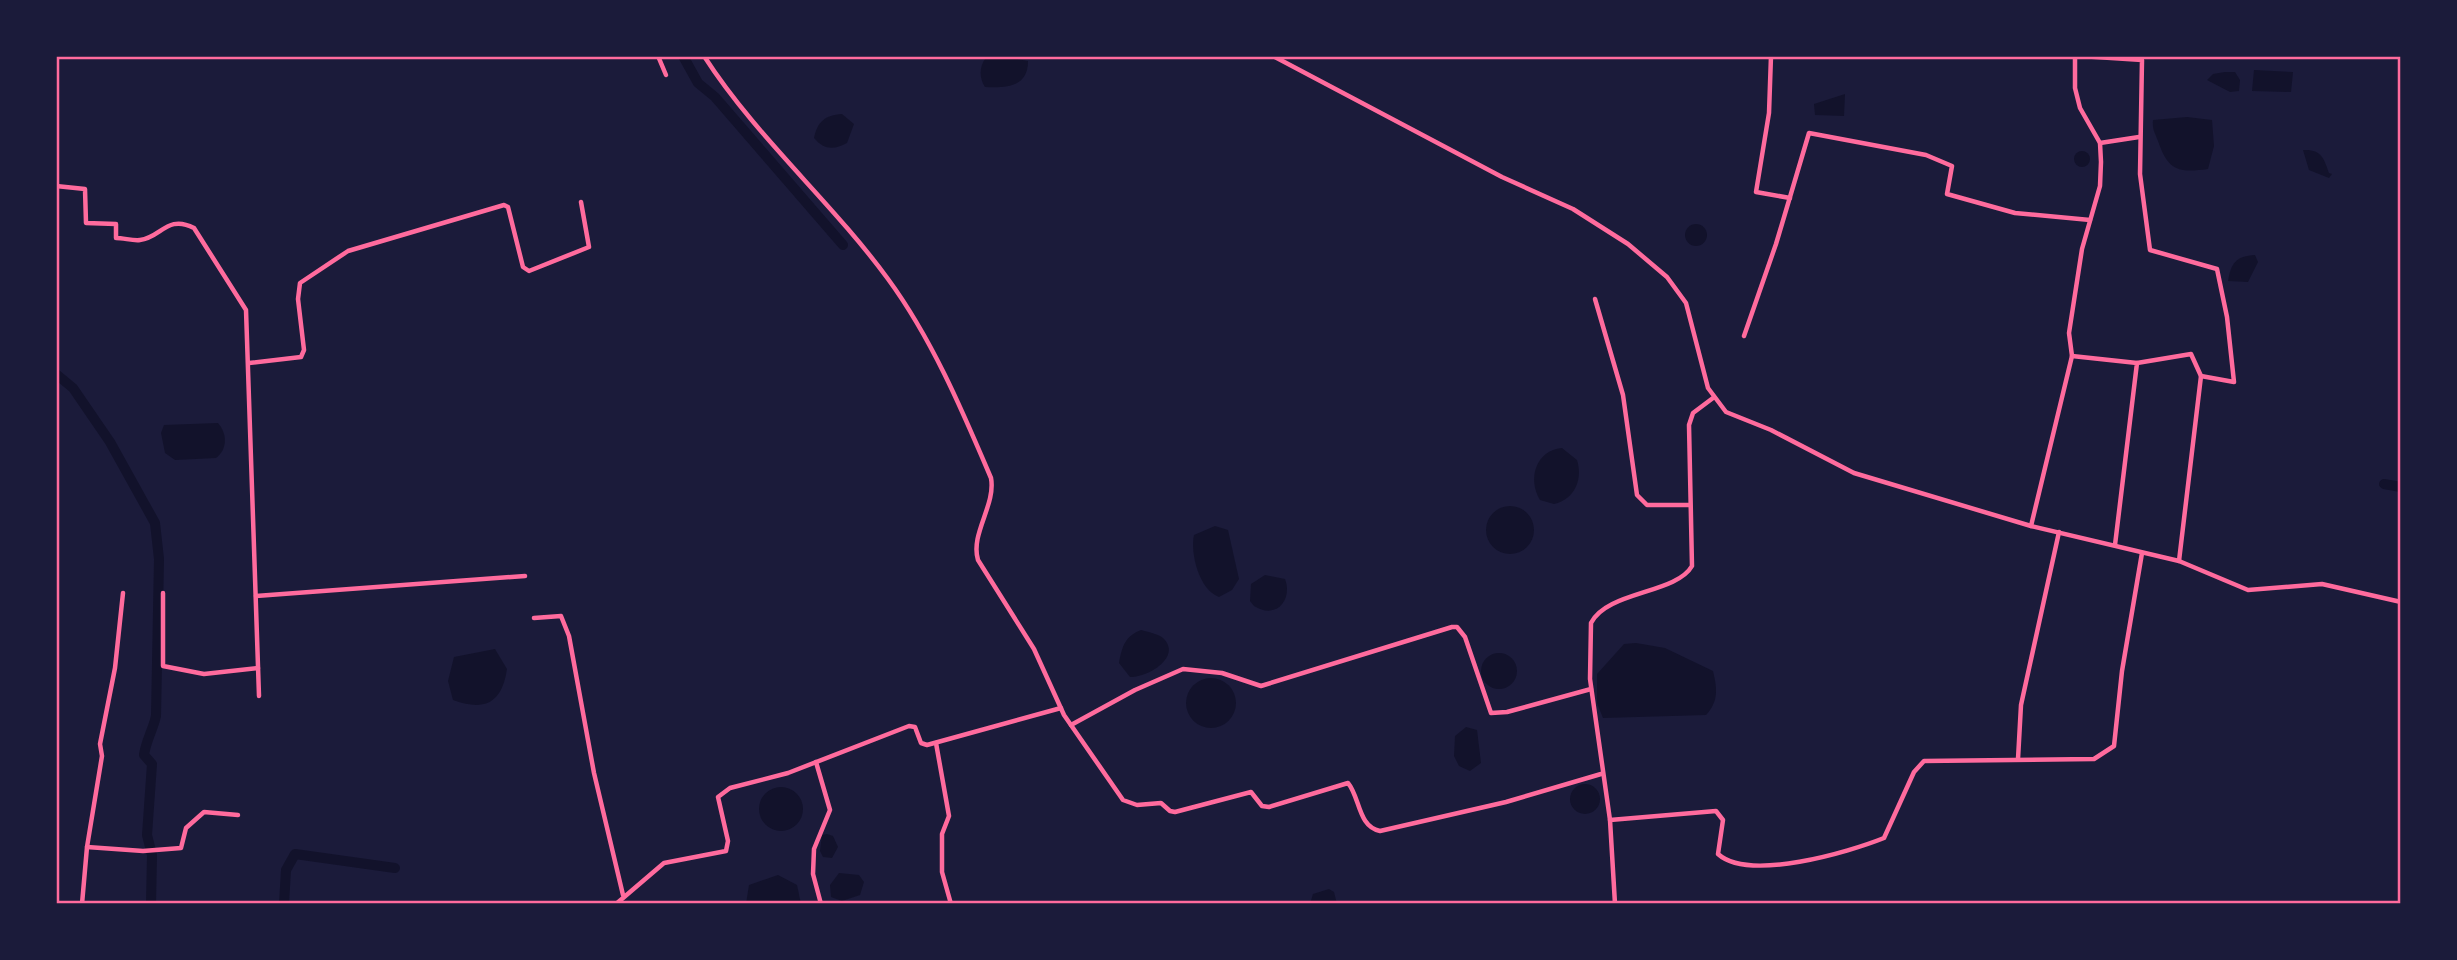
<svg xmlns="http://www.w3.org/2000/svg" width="2457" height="960" viewBox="0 0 2457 960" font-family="Poppins,sans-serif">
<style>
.water{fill:#12122b}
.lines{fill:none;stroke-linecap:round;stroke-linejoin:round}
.canal{stroke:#12122b;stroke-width:10}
.minor{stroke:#ff6b9d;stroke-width:4.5}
.neatline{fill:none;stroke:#ff6b9d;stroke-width:2.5}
</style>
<rect width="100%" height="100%" fill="#1b1b3a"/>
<g class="water">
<path d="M1006 57 1028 61C1028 87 1007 88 985 87 979 78 979 66 986 58Z"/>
<path d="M2254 70 2293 72 2291 92 2252 91Z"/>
<path d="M2225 72H2235L2240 80 2239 91 2230 92 2207 80 2213 74Z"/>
<path d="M1845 94 1844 116 1815 115 1814 104Z"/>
<path d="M842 114 854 124 847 143C834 150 824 150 814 138 817 122 825 115 842 114Z"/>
<path d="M2187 117 2212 120 2214 146 2208 169C2179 173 2168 171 2158 141 2155 133 2152 129 2153 120Z"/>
<path d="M2303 150C2321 149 2324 158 2329 173L2332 174 2329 178 2309 170Z"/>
<circle cx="2082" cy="159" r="8"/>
<circle cx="1696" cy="235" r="11"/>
<path d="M2255 255 2258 262 2248 282 2228 281C2231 263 2236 256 2255 255Z"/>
<path d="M218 423C227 433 228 449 216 458L175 460 165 453 161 433 164 425Z"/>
<path d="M1562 448 1577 460C1583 479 1575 499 1554 504L1540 500C1527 479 1536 450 1562 448Z"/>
<circle cx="1510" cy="530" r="24"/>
<path d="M1215 526 1228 530 1239 579 1232 590 1219 597C1199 590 1190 553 1194 535Z"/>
<path d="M1265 575 1285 579C1293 600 1276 620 1254 606L1250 601 1251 584Z"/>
<path d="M1141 630C1148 632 1158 634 1163 638 1183 657 1147 678 1130 677L1119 663C1122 647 1125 636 1141 630Z"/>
<path d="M1636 643 1665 648 1713 671C1717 688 1719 701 1706 715L1603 718 1597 703V674L1624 644Z"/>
<path d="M495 649 507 669C502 702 486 712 453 700L448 681 454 657Z"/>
<circle cx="1499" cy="671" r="18"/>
<circle cx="1211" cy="703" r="25"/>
<path d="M1466 727 1477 730 1481 763 1470 771 1459 766 1454 756 1455 736Z"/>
<circle cx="1585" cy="799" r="15"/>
<circle cx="781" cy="809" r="22"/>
<path d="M827 834 833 836 838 847 832 858 823 857 820 851 822 835Z"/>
<path d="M839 873 859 875 864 882 860 895 842 901 831 897 830 885Z"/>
<path d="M778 875 797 885 801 904H746L749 885Z"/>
<path d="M1329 889 1334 892 1337 904H1310L1313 894Z"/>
</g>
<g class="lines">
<g class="canal">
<path d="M683 56 698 83 715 97 843 245"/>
<path d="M56 374 73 388 110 442 155 523 159 559 156 716C153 730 146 740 144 755L152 764 147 835 152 855 151 904"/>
<path d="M2384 484 2401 487"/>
<path d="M284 904 286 870 295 854 395 868"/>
</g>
<g class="minor">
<path d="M658 56 666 75"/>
<path d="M704 56C756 137 831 201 888 279 932 339 962 410 991 478 996 505 970 534 978 560L1034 649 1064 715 1123 800 1137 805 1161 803 1170 811 1175 812 1251 792 1262 806 1269 807 1348 783C1360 797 1358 827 1380 831L1506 802 1601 774"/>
<path d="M1273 56 1502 177 1573 209 1628 244 1667 277 1686 303 1708 388 1726 412 1771 430 1854 473 2031 526 2179 561 2248 590 2322 584 2401 602"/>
<path d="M1771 56 1769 113 1756 192 1790 198"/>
<path d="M2080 56 2142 60 2140 174 2150 250 2217 269 2227 317 2234 382 2201 376"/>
<path d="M2100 143 2139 137"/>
<path d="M56 186 85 189 86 223 116 224V238C124 238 133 241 140 240 161 238 167 214 194 228L246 310 259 696"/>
<path d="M1595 299 1623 395 1637 495 1647 505H1689"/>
<path d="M1744 336 1776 244 1809 133 1926 155 1952 166 1947 194 2015 213 2090 220"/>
<path d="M2072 356 2137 363 2115 545"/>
<path d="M249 363 301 357 304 350 298 299 300 283 348 251 504 205 508 207 523 267 529 271 589 247 581 202"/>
<path d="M2137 363 2191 354 2201 376 2179 561"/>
<path d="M2031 526 2072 356 2069 333 2082 249 2100 186 2101 162 2100 143 2080 108 2075 88V56"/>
<path d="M163 593V666L204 674 258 668"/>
<path d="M256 596 525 576"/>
<path d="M534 618 561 616 569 636 594 773 623 895"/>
<path d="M1071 725 1135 690 1183 669 1222 673 1261 686 1452 627H1457L1465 637 1491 713 1507 712 1591 689"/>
<path d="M936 743 949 816 942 834V872L951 904"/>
<path d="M2018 759 2021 705 2059 532"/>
<path d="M816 762 830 810 814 849 813 874 821 904"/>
<path d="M1610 820 1716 811 1723 820 1718 854C1749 882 1849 852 1884 838L1914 772 1924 761 2094 759 2114 746 2122 671 2142 553"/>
<path d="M87 847 143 851 181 848 186 828 204 812 238 815"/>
<path d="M82 904 87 847 102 756 100 744 115 668 123 593"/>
<path d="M616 904 664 863 726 851 728 841 718 797 730 788 788 773 909 726 915 727 921 743 927 745 1061 708"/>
<path d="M1615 904 1610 820 1590 679 1591 623C1607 591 1676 594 1692 566L1689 425 1693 413 1713 398"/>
</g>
</g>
<rect width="2457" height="960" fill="none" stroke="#1b1b3a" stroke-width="116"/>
<rect x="58" y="58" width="2341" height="844" class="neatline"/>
</svg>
